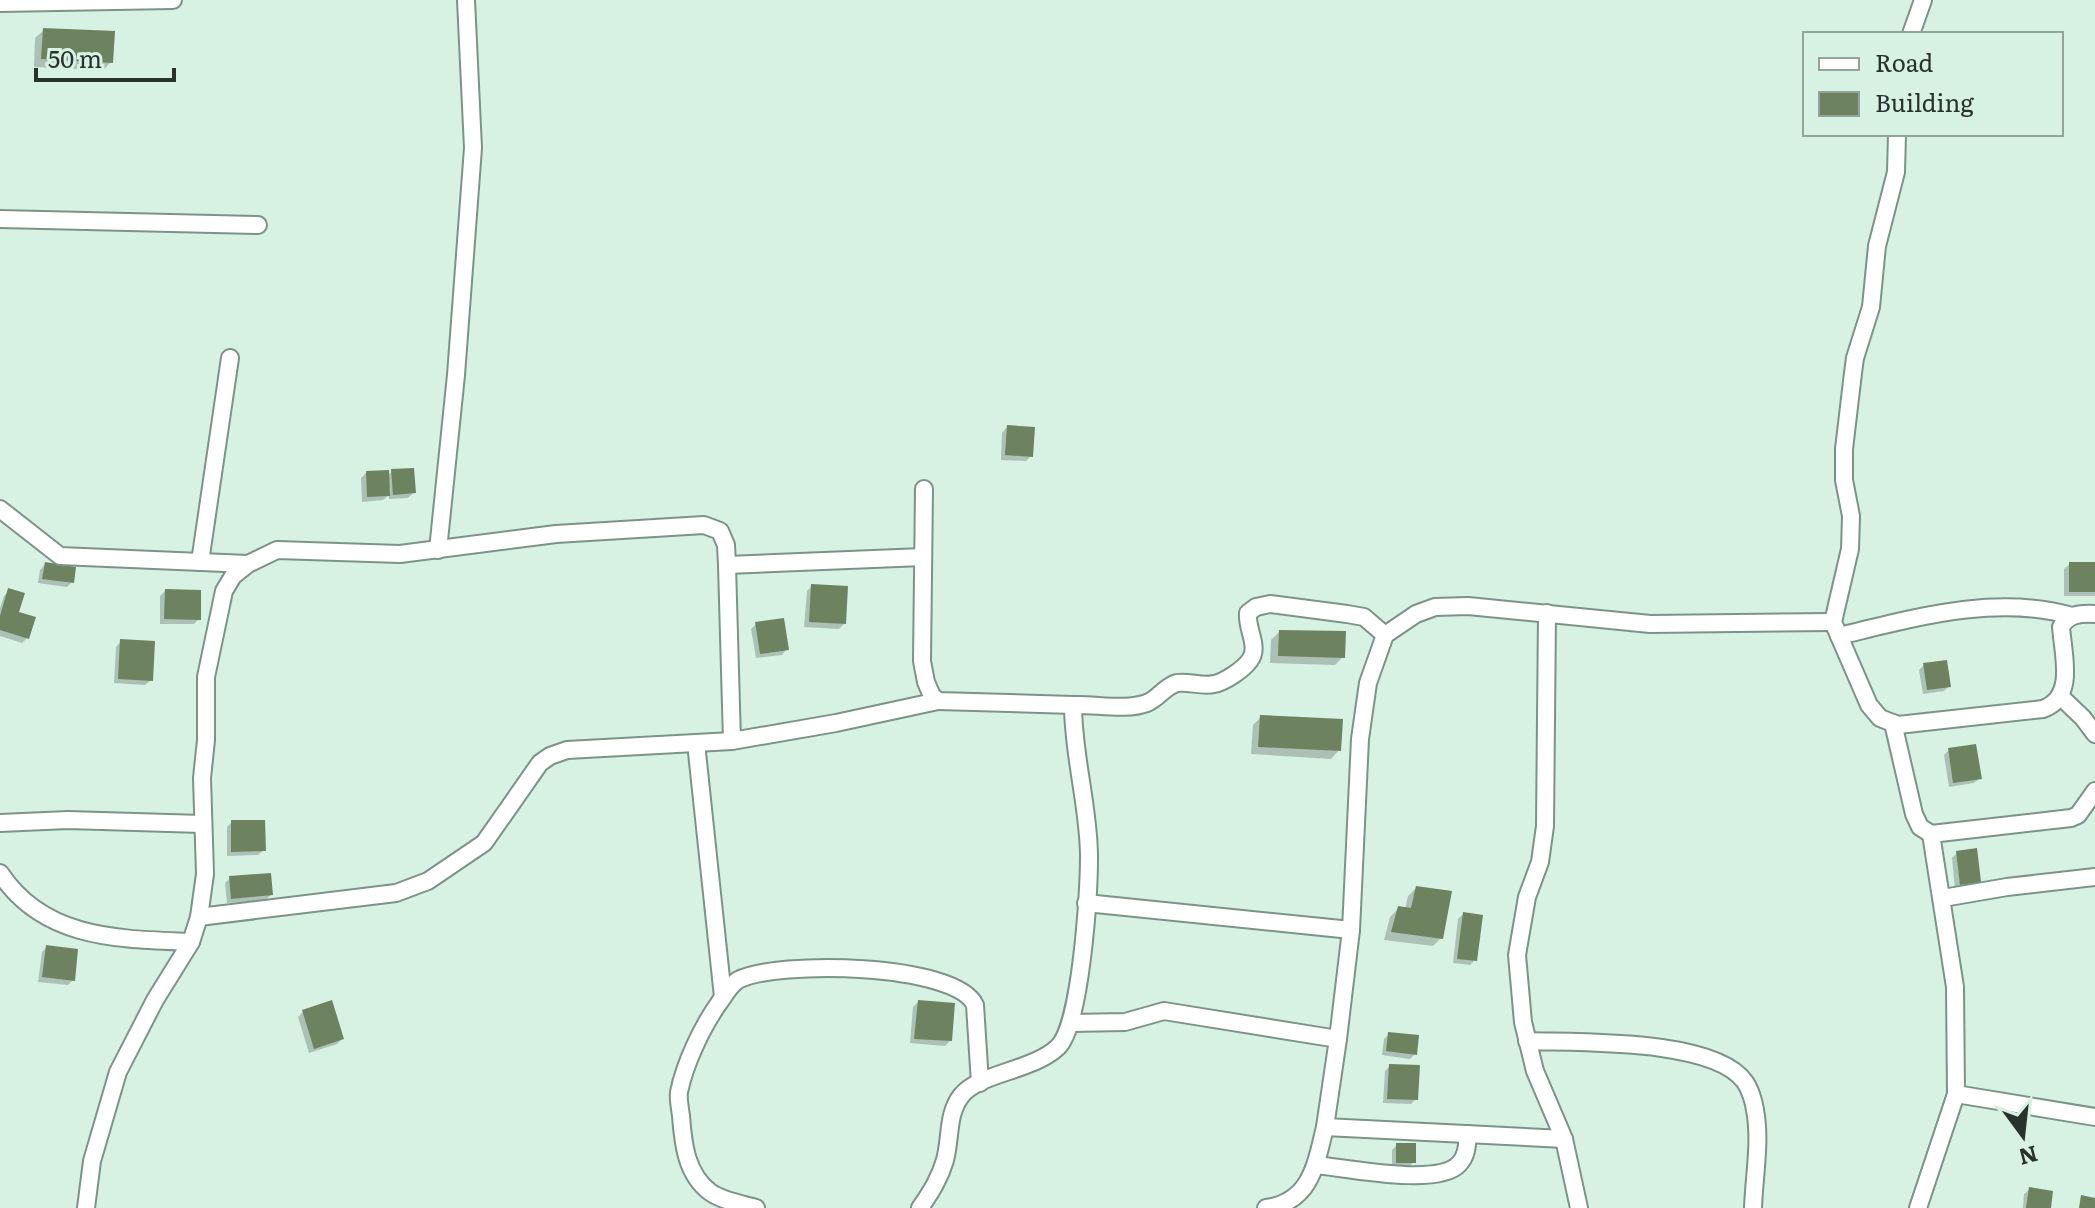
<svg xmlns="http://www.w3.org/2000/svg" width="2095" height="1208" viewBox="0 0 2095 1208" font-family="Literata,serif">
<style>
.shadow{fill:#0003}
.building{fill:#6d8360}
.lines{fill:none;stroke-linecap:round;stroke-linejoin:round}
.street-casing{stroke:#7b9487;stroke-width:20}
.street{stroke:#fff;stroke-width:16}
</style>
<rect width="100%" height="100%" fill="#d7f1e3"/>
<g class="shadow">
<path d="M44 30 111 62 103 70 34 67 35 38Z"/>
<path d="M1007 427 1031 456 1026 461 1001 460 1002 433Z"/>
<path d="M392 471 414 492 408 498 389 499V495L383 500 362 502 361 478 366 473 387 477Z"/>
<path d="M45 564 72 582 67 587 38 583 40 570Z"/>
<path d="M2070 564H2095V596H2064V569Z"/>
<path d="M812 586 844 624 839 629 804 627 807 591Z"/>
<path d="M9 591 27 638 22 643 0 636V608L4 596Z"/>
<path d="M165 591 199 619 194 624H160V596Z"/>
<path d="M756 624 787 649 782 655 756 658 751 629Z"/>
<path d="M1279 632 1343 657 1335 665 1270 663 1271 640Z"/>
<path d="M121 641 151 680 145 685 114 683 116 647Z"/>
<path d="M1924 665 1949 686 1944 691 1923 694 1919 670Z"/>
<path d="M1261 717 1339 750 1331 759 1251 754 1253 725Z"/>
<path d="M1949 750 1980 778 1974 783 1949 787 1944 755Z"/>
<path d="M232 822 264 850 258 855 227 856V827Z"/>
<path d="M1957 853 1979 882 1974 887 1955 889 1952 858Z"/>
<path d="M230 878 271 895 265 900 227 903 225 883Z"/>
<path d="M1416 888 1441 938 1433 946 1384 940 1390 917 1398 909H1405L1408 896Z"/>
<path d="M1463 914 1475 960 1470 965 1453 963 1458 919Z"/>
<path d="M47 947 73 980 68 985 38 982 42 952Z"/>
<path d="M918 1002 950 1041 945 1046 910 1043 913 1007Z"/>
<path d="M303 1012 342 1039 337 1044 309 1053 298 1017Z"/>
<path d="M1389 1034 1415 1054 1410 1059 1382 1055 1384 1039Z"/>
<path d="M1390 1066 1416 1099 1411 1104 1383 1103 1385 1071Z"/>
<path d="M1397 1145 1414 1162 1408 1167H1392V1150Z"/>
<path d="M2030 1189 2049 1208H2023L2024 1194Z"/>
</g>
<g class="building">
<path d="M43 28 115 31 113 63 41 59Z"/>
<path d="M1007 425 1035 427 1033 457 1005 455Z"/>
<path d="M414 468 416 493 393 495 391 469Z"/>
<path d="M389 470 390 496 367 497 366 471Z"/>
<path d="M45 562 76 567 74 583 42 579Z"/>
<rect x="2069" y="562" width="26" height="30"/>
<path d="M811 584 848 586 846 624 809 622Z"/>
<path d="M8 588 25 593 19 612 36 617 29 639 0 630V616Z"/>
<path d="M165 589 201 590V620L164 619Z"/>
<path d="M784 618 789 650 760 654 755 622Z"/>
<path d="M1279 630 1346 631 1345 658 1278 656Z"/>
<path d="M120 639 155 641 153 681 118 679Z"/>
<path d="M1947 660 1951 687 1927 690 1923 663Z"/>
<path d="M1260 715 1343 719 1341 751 1258 747Z"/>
<path d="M1976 744 1982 779 1953 783 1948 748Z"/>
<path d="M231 820H265L266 851 231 852Z"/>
<path d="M1977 848 1981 882 1960 885 1956 851Z"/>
<path d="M271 873 273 895 231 899 229 876Z"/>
<path d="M1416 886 1452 891 1443 939 1391 932 1398 906 1411 908Z"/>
<path d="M1463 912 1483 915 1477 961 1457 959Z"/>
<path d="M46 945 78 949 75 981 42 977Z"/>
<path d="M332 1000 344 1039 314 1049 302 1010Z"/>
<path d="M918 1000 955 1003 952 1041 914 1039Z"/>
<path d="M1388 1032 1419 1035 1417 1055 1386 1051Z"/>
<path d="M1389 1064 1420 1065 1418 1100 1387 1099Z"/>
<rect x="1396" y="1143" width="20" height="20"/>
<path d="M2029 1187 2053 1191 2051 1208H2026Z"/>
<path d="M2081 1195 2095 1198V1208H2079Z"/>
</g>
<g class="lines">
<defs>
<g id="street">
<path d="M0 3 173 0"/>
<path d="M1911 34 1923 0"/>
<path d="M1897 134 1896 172 1877 246 1871 307 1855 358 1853 373 1844 449V480L1851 516 1850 549 1833 622 1869 705 1880 718 1898 725 2043 709C2076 697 2063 655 2061 627 2068 614 2081 613 2095 614"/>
<path d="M0 219 258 225"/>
<path d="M924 489 922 661 926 682 932 696 938 701 1073 705"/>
<path d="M0 509 60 556 248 564"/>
<path d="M438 550 456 375 473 148 466 0"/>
<path d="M200 562 230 358"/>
<path d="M727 565 923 557"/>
<path d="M1547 613 1545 826 1540 862 1527 897 1517 955 1523 1022 1535 1071 1564 1139 1579 1208"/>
<path d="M1839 636C1914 618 1996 594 2072 616"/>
<path d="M2061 697 2083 718 2095 734"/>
<path d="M1893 723 1914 814 1920 827 1931 834"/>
<path d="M696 743 723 997"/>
<path d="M0 823 68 820 202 824"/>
<path d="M0 873C44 940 120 939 191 942"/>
<path d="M1943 898 2007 887 2095 877"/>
<path d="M1086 903 1351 930"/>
<path d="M199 917 396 893 428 881 484 843 540 763 550 756 567 750 732 741 836 723 938 701"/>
<path d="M1071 1023 1125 1022 1164 1011 1338 1039 1325 1127 1564 1139"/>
<path d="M1338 1039 1351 930 1360 739 1368 683 1385 635 1416 614 1435 607 1468 606 1650 624 1833 622"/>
<path d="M1527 1041C1577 1043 1714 1038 1745 1082 1750 1089 1754 1102 1755 1110 1761 1141 1754 1177 1753 1208"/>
<path d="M1956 1094 2095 1117"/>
<path d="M1316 1165C1347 1168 1438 1187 1459 1164 1467 1156 1467 1145 1468 1134"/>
<path d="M86 1208 92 1161 118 1072 155 1000 191 942 199 917 205 874 202 778 206 740V677L224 591 233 576 248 564 277 550 400 554 556 534 704 525 720 531 726 545 727 565 732 741"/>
<path d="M756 1208C743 1204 722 1201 710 1192 686 1174 683 1143 681 1116 680 1108 678 1099 679 1092 685 1063 702 1027 719 1003 724 996 730 985 738 980 776 960 956 963 975 1005L980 1083"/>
<path d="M920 1208C931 1192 940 1178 945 1160 951 1138 947 1114 961 1096 978 1073 1033 1071 1058 1047 1081 1025 1089 892 1089 857 1089 807 1073 756 1073 705 1096 704 1125 711 1147 703 1159 698 1165 686 1177 683 1189 681 1202 687 1214 684 1225 682 1244 669 1250 660 1260 647 1246 628 1248 613L1256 607 1270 604 1347 614 1364 617 1385 635"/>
<path d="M1266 1208C1311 1202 1316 1164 1325 1127"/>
<path d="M1918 1208 1956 1094 1955 987 1931 834 2071 818 2078 815 2095 791"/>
</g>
</defs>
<use href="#street" class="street-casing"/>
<use href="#street" class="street"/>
</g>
<rect x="1803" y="32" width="260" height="104" fill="#d7f1e3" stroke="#91a59b" stroke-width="2"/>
<rect x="1819" y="58" width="40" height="12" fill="#ffffff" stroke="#91a59b" stroke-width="2"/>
<text x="1875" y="72" font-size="24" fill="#29332e">Road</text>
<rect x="1819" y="92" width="40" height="24" fill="#6d8360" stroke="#91a59b" stroke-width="2"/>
<text x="1875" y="112" font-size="24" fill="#29332e">Building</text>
<g transform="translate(2023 1136) rotate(165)" stroke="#d7f1e3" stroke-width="6" paint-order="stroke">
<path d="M0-6L14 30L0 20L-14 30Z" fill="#29332e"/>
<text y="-12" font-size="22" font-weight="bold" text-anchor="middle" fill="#29332e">N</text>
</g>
<path d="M36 68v12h138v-12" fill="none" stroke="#29332e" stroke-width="4"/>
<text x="48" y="68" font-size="24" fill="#29332e" stroke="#d7f1e3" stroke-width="6" paint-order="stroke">50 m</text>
</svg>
